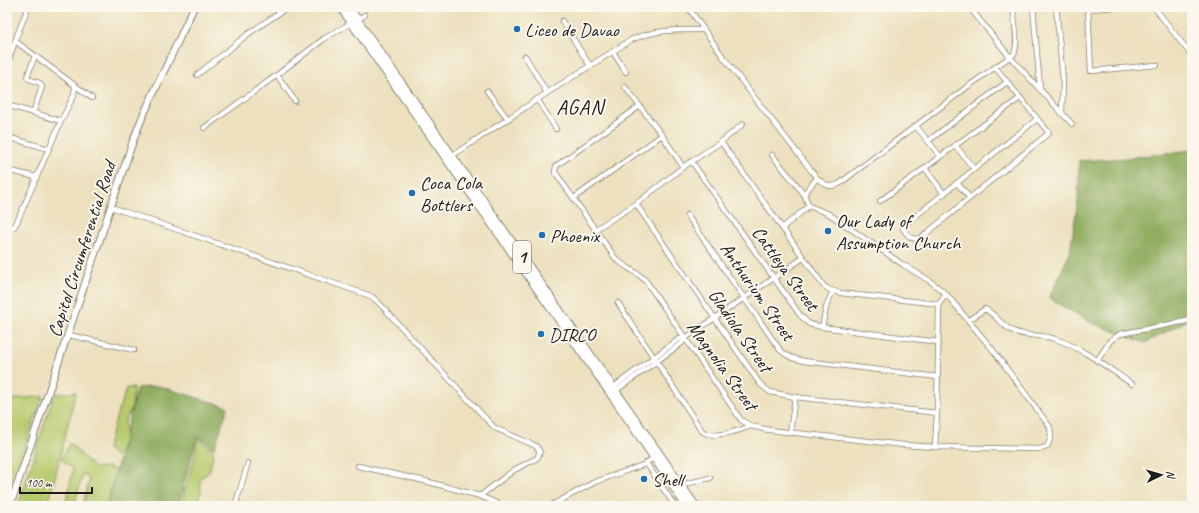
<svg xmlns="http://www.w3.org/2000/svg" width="1199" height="513" viewBox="0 0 1199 513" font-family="Caveat,sans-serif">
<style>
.green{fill:#b6c96c;stroke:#697244}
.forest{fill:#90ad60;stroke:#56643e}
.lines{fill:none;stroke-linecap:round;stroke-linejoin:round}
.street-casing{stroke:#847e6d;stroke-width:6}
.secondary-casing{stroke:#847e6d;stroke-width:8}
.highway-casing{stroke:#847e6d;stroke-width:10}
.street{stroke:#fff;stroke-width:4.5}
.secondary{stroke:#fff;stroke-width:6}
.highway{stroke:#fff;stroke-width:8}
.poi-dot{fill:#1f6fb2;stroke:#fbf7ec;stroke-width:1.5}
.labels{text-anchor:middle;stroke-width:4;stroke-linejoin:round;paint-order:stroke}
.shield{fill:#fbf7ec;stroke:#5f5e5a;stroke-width:1}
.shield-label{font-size:18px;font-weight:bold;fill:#1c1c1c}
.poi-label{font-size:19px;fill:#1c1c1c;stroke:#fbf7ec;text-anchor:start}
.street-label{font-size:19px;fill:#1c1c1c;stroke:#fbf7ec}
.quarter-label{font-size:21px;letter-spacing:1px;fill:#1c1c1c;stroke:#fbf7ec}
</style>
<rect width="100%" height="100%" fill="#fbf7ec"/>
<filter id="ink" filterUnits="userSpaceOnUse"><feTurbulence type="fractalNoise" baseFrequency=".025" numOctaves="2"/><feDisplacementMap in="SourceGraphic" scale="8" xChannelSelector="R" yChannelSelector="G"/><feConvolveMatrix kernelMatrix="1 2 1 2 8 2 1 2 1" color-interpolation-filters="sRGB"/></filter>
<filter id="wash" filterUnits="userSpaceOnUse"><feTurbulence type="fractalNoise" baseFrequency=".012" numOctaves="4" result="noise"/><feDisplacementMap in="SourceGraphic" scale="16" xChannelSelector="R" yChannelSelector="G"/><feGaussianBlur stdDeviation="0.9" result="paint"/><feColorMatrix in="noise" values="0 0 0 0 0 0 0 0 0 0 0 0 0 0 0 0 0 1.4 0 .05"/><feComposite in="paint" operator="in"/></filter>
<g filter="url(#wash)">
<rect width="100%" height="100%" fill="#ece0be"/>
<g class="green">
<path d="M127 388H134L132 407 125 421V439L117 457 107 449 119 408Z"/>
<path d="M76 392 48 506H18L54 394Z"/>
<path d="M43 396 7 497V400Z"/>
<path d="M197 438 214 452 209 472 200 479 201 492 195 506H181L184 493 194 458Z"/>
<path d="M70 443 94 468 107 467 116 470 106 506H83L89 479 83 474 74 506H65L73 469 61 459Z"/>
</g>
<g class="forest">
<path d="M1192 150V318L1145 343 1090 322 1049 298 1070 253 1078 200 1079 161 1127 158Z"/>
<path d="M158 386 228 407 214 449 197 436 178 506H107L137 388Z"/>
</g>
</g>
<g filter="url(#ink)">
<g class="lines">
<defs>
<g id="street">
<path d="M688 7 724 58 817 178C824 184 830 189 839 184L967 87 1014 54C1019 42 1014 20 1013 7"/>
<path d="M969 7 1010 57 1072 124"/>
<path d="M1033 7 1040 88"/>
<path d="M1056 7 1063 80 1062 114"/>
<path d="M1088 7 1091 71 1157 65"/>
<path d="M1154 7 1192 56"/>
<path d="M1088 9 1119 7"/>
<path d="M562 21 590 66"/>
<path d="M15 41 92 98"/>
<path d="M613 52 626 72"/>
<path d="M525 56 547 93"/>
<path d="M7 65 15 41 28 7"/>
<path d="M995 67C1013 89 1031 111 1049 133L922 237C914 242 907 236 903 228L907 223 1037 119"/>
<path d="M197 75 248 34 288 7"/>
<path d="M277 75 295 101"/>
<path d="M625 87 662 135 683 167"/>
<path d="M487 91 508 119"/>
<path d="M537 99 556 129"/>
<path d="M7 105 61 121"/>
<path d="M640 106 556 166 555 172 616 259C626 268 636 271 646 281L741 420 751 426 769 430 904 445 935 447 1039 449 1047 447 1051 437 1050 427 993 350 946 294 930 281 902 264 829 214 809 206 804 194 817 178"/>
<path d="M33 113 42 87 40 83 29 79 27 77 35 56"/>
<path d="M916 126 940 156"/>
<path d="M204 128 277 75 325 38 365 15"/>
<path d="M7 137 49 149"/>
<path d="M928 141 1007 82"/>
<path d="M721 142 823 285 828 289 840 293 939 304"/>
<path d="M955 145 974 169"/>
<path d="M772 155 804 194"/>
<path d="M450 157 547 93 631 40C655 29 677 30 703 30"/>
<path d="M692 162 800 315 809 324 822 327 938 342"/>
<path d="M925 168 944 194"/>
<path d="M7 170 36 177"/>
<path d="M957 183 970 198"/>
<path d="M574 198 662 135"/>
<path d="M880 201 1020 98"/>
<path d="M636 204 760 384 770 392 795 397 937 413"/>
<path d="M111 207 371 296 379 303 489 422 495 428 536 446 540 452 537 458 514 470 480 496 425 481 358 466"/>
<path d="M687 215 780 350C787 357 795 359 804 361L938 377"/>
<path d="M7 225 11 227H14L17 222 61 121 74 95 75 87"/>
<path d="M782 228 809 206"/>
<path d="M596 229 636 204 683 167 721 142 743 124"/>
<path d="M618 303 702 431C713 440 738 431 751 426"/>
<path d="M969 320 985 309C995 314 1001 325 1013 331 1025 337 1042 334 1055 339 1083 348 1108 368 1132 384"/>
<path d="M822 327 827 304 833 291"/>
<path d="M69 335 134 350"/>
<path d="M1097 361 1110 341 1120 334 1192 320"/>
<path d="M612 388 679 339H684"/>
<path d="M614 392 682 343 684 339 803 258"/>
<path d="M790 433 795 397"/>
<path d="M935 447 937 413 939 304 946 294"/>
<path d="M646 463 675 506"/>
<path d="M681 485 710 478"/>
<path d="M480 496 503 506"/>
<path d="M235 506 248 463"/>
<path d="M550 506 595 482 643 465 655 457"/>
</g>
<path id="secondary" d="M10 506 133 141 142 118 194 7"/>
<g id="highway">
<path d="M341 7 621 408 687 506"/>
<path d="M348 7 695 506"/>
</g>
</defs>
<use href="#street" class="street-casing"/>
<use href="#secondary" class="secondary-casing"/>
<use href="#highway" class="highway-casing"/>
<use href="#street" class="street"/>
<use href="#secondary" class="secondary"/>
<use href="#highway" class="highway"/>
</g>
</g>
<g class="poi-dot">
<circle cx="517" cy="29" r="4"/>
<circle cx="412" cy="193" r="4"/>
<circle cx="828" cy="231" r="4"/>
<circle cx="542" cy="235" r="4"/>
<circle cx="541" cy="334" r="4"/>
<circle cx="644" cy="479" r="4"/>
</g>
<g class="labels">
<rect class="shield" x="513" y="241" width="18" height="32" rx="3"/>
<g class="shield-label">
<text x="522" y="263">1</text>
</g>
<g class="poi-label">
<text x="525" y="36">Liceo de Davao</text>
<text x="420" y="189">Coca Cola<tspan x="420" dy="22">Bottlers</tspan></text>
<text x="836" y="227">Our Lady of<tspan x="836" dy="22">Assumption Church</tspan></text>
<text x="550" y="242">Phoenix</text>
<text x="549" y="341">DIRCO</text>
<text x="652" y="486">Shell</text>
</g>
<g class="street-label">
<text transform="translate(81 249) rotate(-72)" y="7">Capitol Circumferential Road</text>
<text transform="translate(786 268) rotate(54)" y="7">Cattleya Street</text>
<text transform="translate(758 291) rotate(55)" y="7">Anthurium Street</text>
<text transform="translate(741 330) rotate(55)" y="7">Gladiola Street</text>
<text transform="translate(723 365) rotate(54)" y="7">Magnolia Street</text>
</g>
<g class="quarter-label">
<text x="580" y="114">AGAN</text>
</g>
</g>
<rect width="1199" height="513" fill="none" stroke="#fbf7ec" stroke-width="24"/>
<g transform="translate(1161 475) rotate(85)" stroke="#fbf7ec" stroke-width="3" paint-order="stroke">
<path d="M0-3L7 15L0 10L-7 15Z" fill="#1c1c1c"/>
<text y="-6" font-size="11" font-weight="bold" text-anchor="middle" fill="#1c1c1c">N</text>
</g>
<path d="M20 487v6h72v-6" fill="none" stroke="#1c1c1c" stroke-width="2"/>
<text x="26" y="487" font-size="12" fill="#1c1c1c" stroke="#fbf7ec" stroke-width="3" paint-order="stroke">100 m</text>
</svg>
